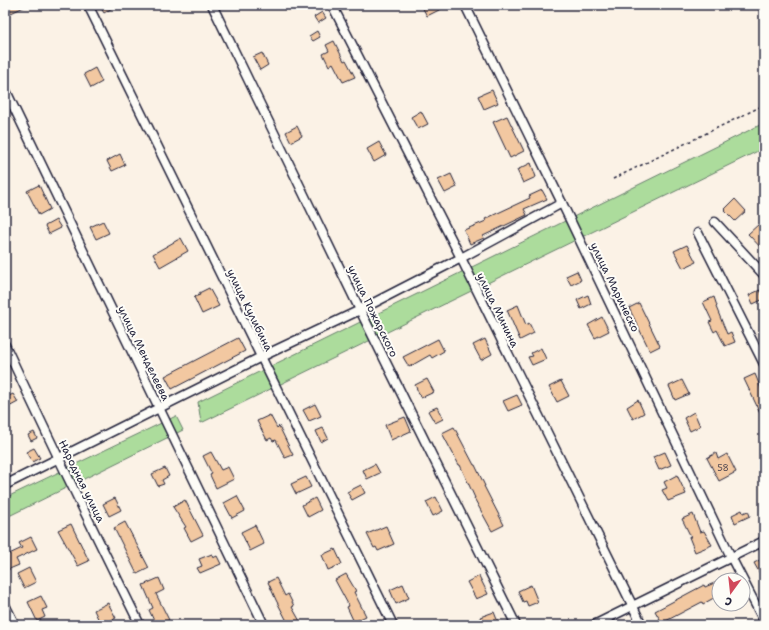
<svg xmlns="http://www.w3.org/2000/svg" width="769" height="630" viewBox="0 0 769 630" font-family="'Shantell Sans',sans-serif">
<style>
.green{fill:#acdc9c;stroke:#677f6c}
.building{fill:#f2c8a1;stroke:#22223b}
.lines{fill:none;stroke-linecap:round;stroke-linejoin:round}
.minor-casing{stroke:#22223b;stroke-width:11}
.path{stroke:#22223b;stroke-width:1.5;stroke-dasharray:3 3;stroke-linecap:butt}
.minor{stroke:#fdfcf7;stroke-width:8}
.labels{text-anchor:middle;stroke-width:4;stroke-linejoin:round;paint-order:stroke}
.number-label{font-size:9px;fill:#564c54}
.street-label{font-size:11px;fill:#22223b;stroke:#fdfcf7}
</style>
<rect width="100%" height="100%" fill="#fbf2e6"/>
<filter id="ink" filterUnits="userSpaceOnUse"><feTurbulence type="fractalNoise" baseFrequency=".025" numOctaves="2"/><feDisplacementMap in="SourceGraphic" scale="8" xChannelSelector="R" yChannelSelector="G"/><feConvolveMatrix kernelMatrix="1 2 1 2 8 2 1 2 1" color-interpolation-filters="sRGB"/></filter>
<g filter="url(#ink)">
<g class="green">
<path d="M764 123V148L201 423 198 402Z"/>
<path d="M176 416 183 430 5 518V498Z"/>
</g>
<g class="building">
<path d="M7 5H28L11 13Z"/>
<path d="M99 5H117L104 13Z"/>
<path d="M421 5H439L441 9 427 16Z"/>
<path d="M322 12 326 18 318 23 314 17Z"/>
<path d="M317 31 320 37 313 41 309 36Z"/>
<path d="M334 41 344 61 346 60 355 77 343 82 333 63 329 66 323 54 329 51 326 45Z"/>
<path d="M262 53 268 65 260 70 253 57Z"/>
<path d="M95 68 102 82 91 88 84 74Z"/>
<path d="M492 90 498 103 484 109 478 96Z"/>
<path d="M421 111 428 124 418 129 411 117Z"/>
<path d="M507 116 524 151 510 158 493 122Z"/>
<path d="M297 126 302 136 291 142 286 132Z"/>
<path d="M379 142 386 155 374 162 367 149Z"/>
<path d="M120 154 125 165 112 171 107 161Z"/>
<path d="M531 163 536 177 523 183 517 170Z"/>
<path d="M451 174 457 187 445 193 438 180Z"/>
<path d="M39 185 50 209 39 215 27 191Z"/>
<path d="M542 190 547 199 524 209 527 215 483 236 484 238 470 244 464 230 486 221 485 219 530 198 529 196Z"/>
<path d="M735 199 746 211 735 221 724 210Z"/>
<path d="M56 220 61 228 49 234 45 226Z"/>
<path d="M103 221 109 233 96 239 90 227Z"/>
<path d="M759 224 764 229V251L748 234Z"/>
<path d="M181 238 188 251 160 267 153 254Z"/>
<path d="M687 245 696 262 683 268 674 251Z"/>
<path d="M577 271 581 280 571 285 566 276Z"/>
<path d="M209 288 219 306 202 314 194 297 200 295 199 293Z"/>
<path d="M760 290 764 299 753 304 749 295Z"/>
<path d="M588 295 591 304 581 309 577 300Z"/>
<path d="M714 297 717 306 716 307 727 334 731 332 735 342 725 346 717 330 714 332 709 322 712 321 703 302Z"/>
<path d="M639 303 660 346 650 351 629 308Z"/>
<path d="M518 305 526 325 529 323 534 333 520 340 507 310Z"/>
<path d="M602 317 609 331 595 338 588 325Z"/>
<path d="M238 338 245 351 172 389 165 376Z"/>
<path d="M438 339 444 351 432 358 430 355 409 367 403 357Z"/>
<path d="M485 339 492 354 481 360 473 345Z"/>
<path d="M541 348 546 359 532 365 528 357 533 356 531 353Z"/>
<path d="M755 374 762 391 764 390V421L744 379Z"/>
<path d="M427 379 434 392 421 398 415 385Z"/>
<path d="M682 380 689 394 675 400 669 386Z"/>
<path d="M561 381 569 396 557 402 549 387Z"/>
<path d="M13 394 18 402 5 409V398Z"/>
<path d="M517 395 522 405 508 411 503 401Z"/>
<path d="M638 400 644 413 633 419 627 407Z"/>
<path d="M315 404 321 416 309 421 303 410Z"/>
<path d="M437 407 443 419 435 423 428 411Z"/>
<path d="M694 412 700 426 690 431 684 418Z"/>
<path d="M270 415 277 428 279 426 293 455 285 458 276 440 273 441 271 438 267 440 257 421Z"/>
<path d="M405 417 411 431 391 440 385 425Z"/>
<path d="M454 427 474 465H475L485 486H484L504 525 492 531 474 498H475L460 465H459L442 433Z"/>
<path d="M323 428 328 438 321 442 316 431Z"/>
<path d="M34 432 37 438 31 441 28 435Z"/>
<path d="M34 448 40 458 32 462 26 452Z"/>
<path d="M211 452 221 470 228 467 234 479 216 488 210 475 212 474 203 456Z"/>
<path d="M665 452 671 465 659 470 653 457Z"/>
<path d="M716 453 718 459 727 454 736 472 719 481 707 458Z"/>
<path d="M375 464 380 473 367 479 363 470Z"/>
<path d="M165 468 169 476 162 480 164 484 158 486 152 474Z"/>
<path d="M677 475 686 494 668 501 662 490 667 488 664 482Z"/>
<path d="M306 477 311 487 296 494 291 484Z"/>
<path d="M361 485 365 493 352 500 347 492Z"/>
<path d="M237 496 245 511 232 518 224 503Z"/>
<path d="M436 497 443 511 433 516 426 502Z"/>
<path d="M115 498 121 510 109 516 103 504Z"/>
<path d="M315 498 321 510 308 517 302 505Z"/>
<path d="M185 500 203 535 191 541 184 528 186 527 173 507Z"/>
<path d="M742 510 743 513 748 511 750 516 735 523 732 515Z"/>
<path d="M693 514 700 532 704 531 712 545 695 552 689 537H691L682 519Z"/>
<path d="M125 522 149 568 137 574 114 528Z"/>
<path d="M71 524 89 561 78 566 58 530Z"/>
<path d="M255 525 264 544 250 551 241 532Z"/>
<path d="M386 526 394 544 378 551 376 547 374 548 367 534Z"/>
<path d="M31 537 37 549 16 559 19 565 7 570 5 567V556L22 548 19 543Z"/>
<path d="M335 549 342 564 328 570 322 555Z"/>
<path d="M212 554 213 558 217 556 221 564 200 573 197 568 202 566 199 559Z"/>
<path d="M762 559 764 564V581L754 563Z"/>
<path d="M29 568 36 582 24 588 17 574Z"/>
<path d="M346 574 356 591 354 592 366 616 354 622 347 607 349 606 335 580Z"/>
<path d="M479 576 488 594 476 599 467 582Z"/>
<path d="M159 578 164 590 156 594 169 620 156 625 149 610 153 608 143 585Z"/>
<path d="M276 578 285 596 288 594 294 606 292 607 301 623 297 625H289L276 600 268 582Z"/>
<path d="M719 581V595L703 604 702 602 662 623 655 611 704 585 705 587Z"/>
<path d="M403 584 409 598 396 604 390 590Z"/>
<path d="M531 585 538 602 528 606 526 601 523 602 518 591Z"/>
<path d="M41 596 47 608 42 610 45 617 37 621 28 602Z"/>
<path d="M108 603 116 618 101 625 94 610Z"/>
<path d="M494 612 498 622 491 625H484L480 617Z"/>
</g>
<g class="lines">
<defs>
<g id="minor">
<path d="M88 5 393 625"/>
<path d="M212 5 360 310 516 625"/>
<path d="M332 5 461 258 642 625"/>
<path d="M465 5 562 203 731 557 764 621"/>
<path d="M5 89 264 625"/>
<path d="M715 222 764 275"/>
<path d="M698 233 764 364"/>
<path d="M5 345C49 439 94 532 140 625"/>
<path d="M5 485 261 357 360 310 461 258 562 203"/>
<path d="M5 605 15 625"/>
<path d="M594 625 764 541"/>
</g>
</defs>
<use href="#minor" class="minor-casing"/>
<path class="path" d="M613 179 764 105"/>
<use href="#minor" class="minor"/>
</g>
</g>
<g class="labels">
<g class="number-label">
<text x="723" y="471">58</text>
</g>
<g class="street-label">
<text transform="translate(615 287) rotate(64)" y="4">улица Маринеско</text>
<text transform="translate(250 310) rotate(64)" y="4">улица Кулибина</text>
<text transform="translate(498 310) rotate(64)" y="4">улица Минина</text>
<text transform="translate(373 311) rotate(64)" y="4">улица Пожарского</text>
<text transform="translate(144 353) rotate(64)" y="4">улица Менделеева</text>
<text transform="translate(82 481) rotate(64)" y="4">Народная улица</text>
</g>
</g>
<rect width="769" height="630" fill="none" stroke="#fdfcf7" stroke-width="20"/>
<rect x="10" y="10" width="749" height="610" fill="none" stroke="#22223b" stroke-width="1.5" filter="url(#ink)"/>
<g transform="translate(731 592) rotate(195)"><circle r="19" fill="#fdfcf7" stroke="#a5a5ac"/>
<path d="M0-3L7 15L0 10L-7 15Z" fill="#d1495b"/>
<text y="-6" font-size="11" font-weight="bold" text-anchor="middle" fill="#22223b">С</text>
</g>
</svg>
